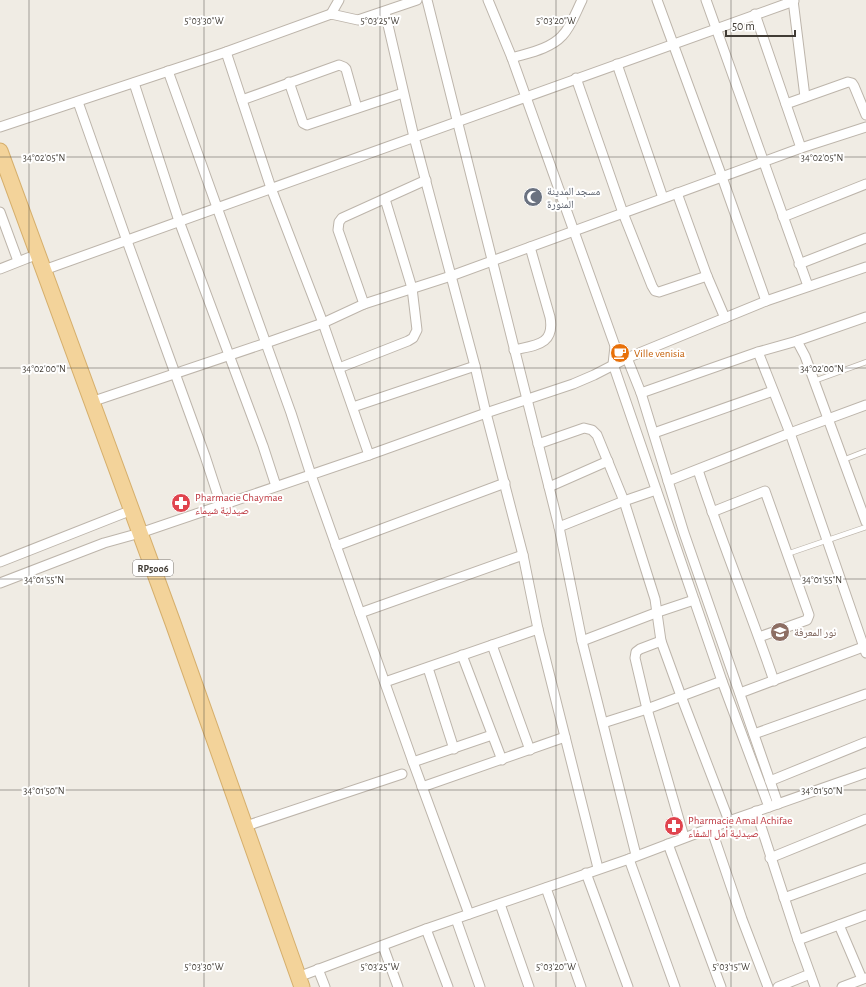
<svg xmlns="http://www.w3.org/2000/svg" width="866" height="987" viewBox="0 0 866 987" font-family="'Alegreya Sans','Noto Naskh Arabic',sans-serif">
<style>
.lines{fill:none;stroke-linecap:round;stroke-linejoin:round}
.service-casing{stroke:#bdb5ab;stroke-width:6}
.minor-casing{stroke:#bdb5ab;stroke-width:11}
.primary-casing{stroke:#d6af6c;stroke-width:17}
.service{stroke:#fff;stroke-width:4.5}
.minor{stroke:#fff;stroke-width:9}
.primary{stroke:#f3d39a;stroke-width:15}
.ticks{fill:none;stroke:#413c35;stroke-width:1;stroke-opacity:0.45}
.labels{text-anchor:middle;stroke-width:4;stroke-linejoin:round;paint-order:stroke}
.shield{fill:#fff;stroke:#7a7672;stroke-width:1}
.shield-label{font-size:10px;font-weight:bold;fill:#413c35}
.worship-label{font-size:11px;fill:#5b616d;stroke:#fff;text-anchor:start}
.food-label{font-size:11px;fill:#c56008;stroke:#fff;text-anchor:start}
.health-label{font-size:11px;fill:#be3a42;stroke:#fff;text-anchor:start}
.education-label{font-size:11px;fill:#785e54;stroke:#fff;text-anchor:start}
.ticks-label{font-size:10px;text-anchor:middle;fill:#413c35;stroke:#fff;stroke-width:4;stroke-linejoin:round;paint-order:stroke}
</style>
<rect width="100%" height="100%" fill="#f0ece4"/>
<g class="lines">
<defs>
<g id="service">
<path d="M814 381 866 362"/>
<path d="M843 460 866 451"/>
<path d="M787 554 866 527"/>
</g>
<g id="minor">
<path d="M427 0 559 527 582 641 636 855"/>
<path d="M488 0 512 58 615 346 613 364 722 681 769 807"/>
<path d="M657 0 722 177 766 301"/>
<path d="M706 0 808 286"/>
<path d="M793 0 805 97"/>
<path d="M385 12 414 137 475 366 486 413 523 555 538 629 598 868"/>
<path d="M331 14 339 0"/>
<path d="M755 14 801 148"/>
<path d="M226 52 271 188 323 323 369 455"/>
<path d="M512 58C528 53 550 49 562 36 571 27 576 12 582 0"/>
<path d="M617 64 663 198"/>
<path d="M168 71 291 413 311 475 413 762 469 914"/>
<path d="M576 78 623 213 652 286 655 291 659 292 707 276"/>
<path d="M289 82 303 123 307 125 403 93"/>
<path d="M134 83 179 221 263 446 276 486"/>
<path d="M242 100 339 65 344 67 346 69 357 108"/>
<path d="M78 102 127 241 205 456 221 505"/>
<path d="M786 104 848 82 852 83 854 86 866 115"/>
<path d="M0 127 226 52 331 14 358 20 417 0"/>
<path d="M677 193 707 276 725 318"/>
<path d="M0 212 18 261"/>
<path d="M783 217 866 184"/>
<path d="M799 264 866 238"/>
<path d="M0 269 38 254"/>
<path d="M44 270 794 1"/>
<path d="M364 304 338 230 339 222 342 218 426 180"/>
<path d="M797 341 805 356 866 522"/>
<path d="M615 346 627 358 641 393 684 533 778 804"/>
<path d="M514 350C536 345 555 345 550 317L530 247"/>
<path d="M758 352 790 433 866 653"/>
<path d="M339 368 408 341 413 338 417 330 412 288 385 199"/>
<path d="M641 393 758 352 797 341 866 317"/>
<path d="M91 402 266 343 323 323 364 304 451 276 801 148 866 127"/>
<path d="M353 407 475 366"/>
<path d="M654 433 773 391"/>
<path d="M538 444 584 428 592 430 597 435 624 501 655 599 661 641 681 696 729 821"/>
<path d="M698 470C721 541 750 610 774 681"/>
<path d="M668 481 790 433 866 405"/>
<path d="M549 487 608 461"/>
<path d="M712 512 765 491 809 615 807 620 759 637"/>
<path d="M559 527 624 501 656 490"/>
<path d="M336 546 505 483"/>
<path d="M0 562 132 510"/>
<path d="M0 583 104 543 140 533 369 455 486 413 573 384 594 375 627 358 766 301 866 267"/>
<path d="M360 613 523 555"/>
<path d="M582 641 658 612 694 600"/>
<path d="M661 641 640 649 636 652 635 658 647 709 684 837"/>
<path d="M492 645 530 750"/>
<path d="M462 655 502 760"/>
<path d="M428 668 454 749"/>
<path d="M385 682 538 629"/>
<path d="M740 693 866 646"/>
<path d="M603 723 647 709 722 681"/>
<path d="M754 734 866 694"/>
<path d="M413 762 492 735"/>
<path d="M770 781 866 742"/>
<path d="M422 787 565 737"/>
<path d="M756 811 798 940 815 987"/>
<path d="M246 826 402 774"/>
<path d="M711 828 742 919 768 987"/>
<path d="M668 844 721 987"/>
<path d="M770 858 866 819"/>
<path d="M629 859 675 987"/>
<path d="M586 873 628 987"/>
<path d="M546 888 581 987"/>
<path d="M784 898 866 868"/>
<path d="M500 904 529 987"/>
<path d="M456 919 480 987"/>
<path d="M839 925 862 979"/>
<path d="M426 929 448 987"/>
<path d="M798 940 866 915"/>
<path d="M383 946 398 987"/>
<path d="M318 969 325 987"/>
<path d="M298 977 426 929 629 859 729 821 866 773"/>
<path d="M778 987 810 974"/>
<path d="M842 987 866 978"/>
</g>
<path id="primary" d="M0 151 173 623 302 987"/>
</defs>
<use href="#service" class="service-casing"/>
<use href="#minor" class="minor-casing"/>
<use href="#primary" class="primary-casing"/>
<use href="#service" class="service"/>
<use href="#minor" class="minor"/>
<use href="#primary" class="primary"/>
</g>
<path class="ticks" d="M29 0V987M204 0V987M380 0V987M556 0V987M731 0V987M0 157H866M0 368H866M0 579H866M0 790H866"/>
<defs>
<symbol id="mosque-disc" viewBox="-11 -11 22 22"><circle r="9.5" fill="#6b7280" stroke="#fff"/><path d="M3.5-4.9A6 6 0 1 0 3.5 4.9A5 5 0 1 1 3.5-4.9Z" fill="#fff"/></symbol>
<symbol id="cafe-disc" viewBox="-11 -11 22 22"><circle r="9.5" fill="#e8710a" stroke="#fff"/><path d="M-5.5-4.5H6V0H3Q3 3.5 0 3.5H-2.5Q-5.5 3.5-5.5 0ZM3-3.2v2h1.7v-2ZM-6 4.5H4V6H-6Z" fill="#fff"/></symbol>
<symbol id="pharmacy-disc" viewBox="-11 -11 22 22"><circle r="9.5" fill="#e0444e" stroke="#fff"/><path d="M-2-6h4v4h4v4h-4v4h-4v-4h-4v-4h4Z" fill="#fff"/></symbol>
<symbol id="school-disc" viewBox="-11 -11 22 22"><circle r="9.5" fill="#8d6e63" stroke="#fff"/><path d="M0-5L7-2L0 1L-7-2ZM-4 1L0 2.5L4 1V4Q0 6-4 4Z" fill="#fff"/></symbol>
</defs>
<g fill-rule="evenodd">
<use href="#mosque-disc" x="522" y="186" width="22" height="22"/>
<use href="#cafe-disc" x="609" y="342" width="22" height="22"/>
<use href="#pharmacy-disc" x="170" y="492" width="22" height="22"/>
<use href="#school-disc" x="769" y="621" width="22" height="22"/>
<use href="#pharmacy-disc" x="663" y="815" width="22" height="22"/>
</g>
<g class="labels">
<rect class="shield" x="133" y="560" width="40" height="16" rx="3"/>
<g class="shield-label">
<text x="153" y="572">RP5006</text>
</g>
<g class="worship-label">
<text x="547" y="195">مسجد المدينة<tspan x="547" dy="13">المنورة</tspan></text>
</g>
<g class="food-label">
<text x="634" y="357">Ville venisia</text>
</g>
<g class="health-label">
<text x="195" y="501">Pharmacie Chaymae<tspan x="195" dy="13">صيدلية شيماء</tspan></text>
<text x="688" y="824">Pharmacie Amal Achifae<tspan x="688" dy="13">صيدلية أمل الشفاء</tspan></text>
</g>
<g class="education-label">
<text x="794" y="636">نور المعرفة</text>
</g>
</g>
<g class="ticks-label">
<text x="204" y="24">5°03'30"W</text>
<text x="380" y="24">5°03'25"W</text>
<text x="556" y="24">5°03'20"W</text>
<text x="44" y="161">34°02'05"N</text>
<text x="822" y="161">34°02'05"N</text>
<text x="44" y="372">34°02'00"N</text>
<text x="822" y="372">34°02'00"N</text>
<text x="44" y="583">34°01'55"N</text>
<text x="822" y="583">34°01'55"N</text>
<text x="44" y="794">34°01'50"N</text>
<text x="822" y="794">34°01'50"N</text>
<text x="204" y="970">5°03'30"W</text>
<text x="380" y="970">5°03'25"W</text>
<text x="556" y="970">5°03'20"W</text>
<text x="731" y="970">5°03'15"W</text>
</g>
<path d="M726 30v6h69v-6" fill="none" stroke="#413c35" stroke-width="2"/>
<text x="732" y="30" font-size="12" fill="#413c35" stroke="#ffffff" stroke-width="3" paint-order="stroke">50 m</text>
</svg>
